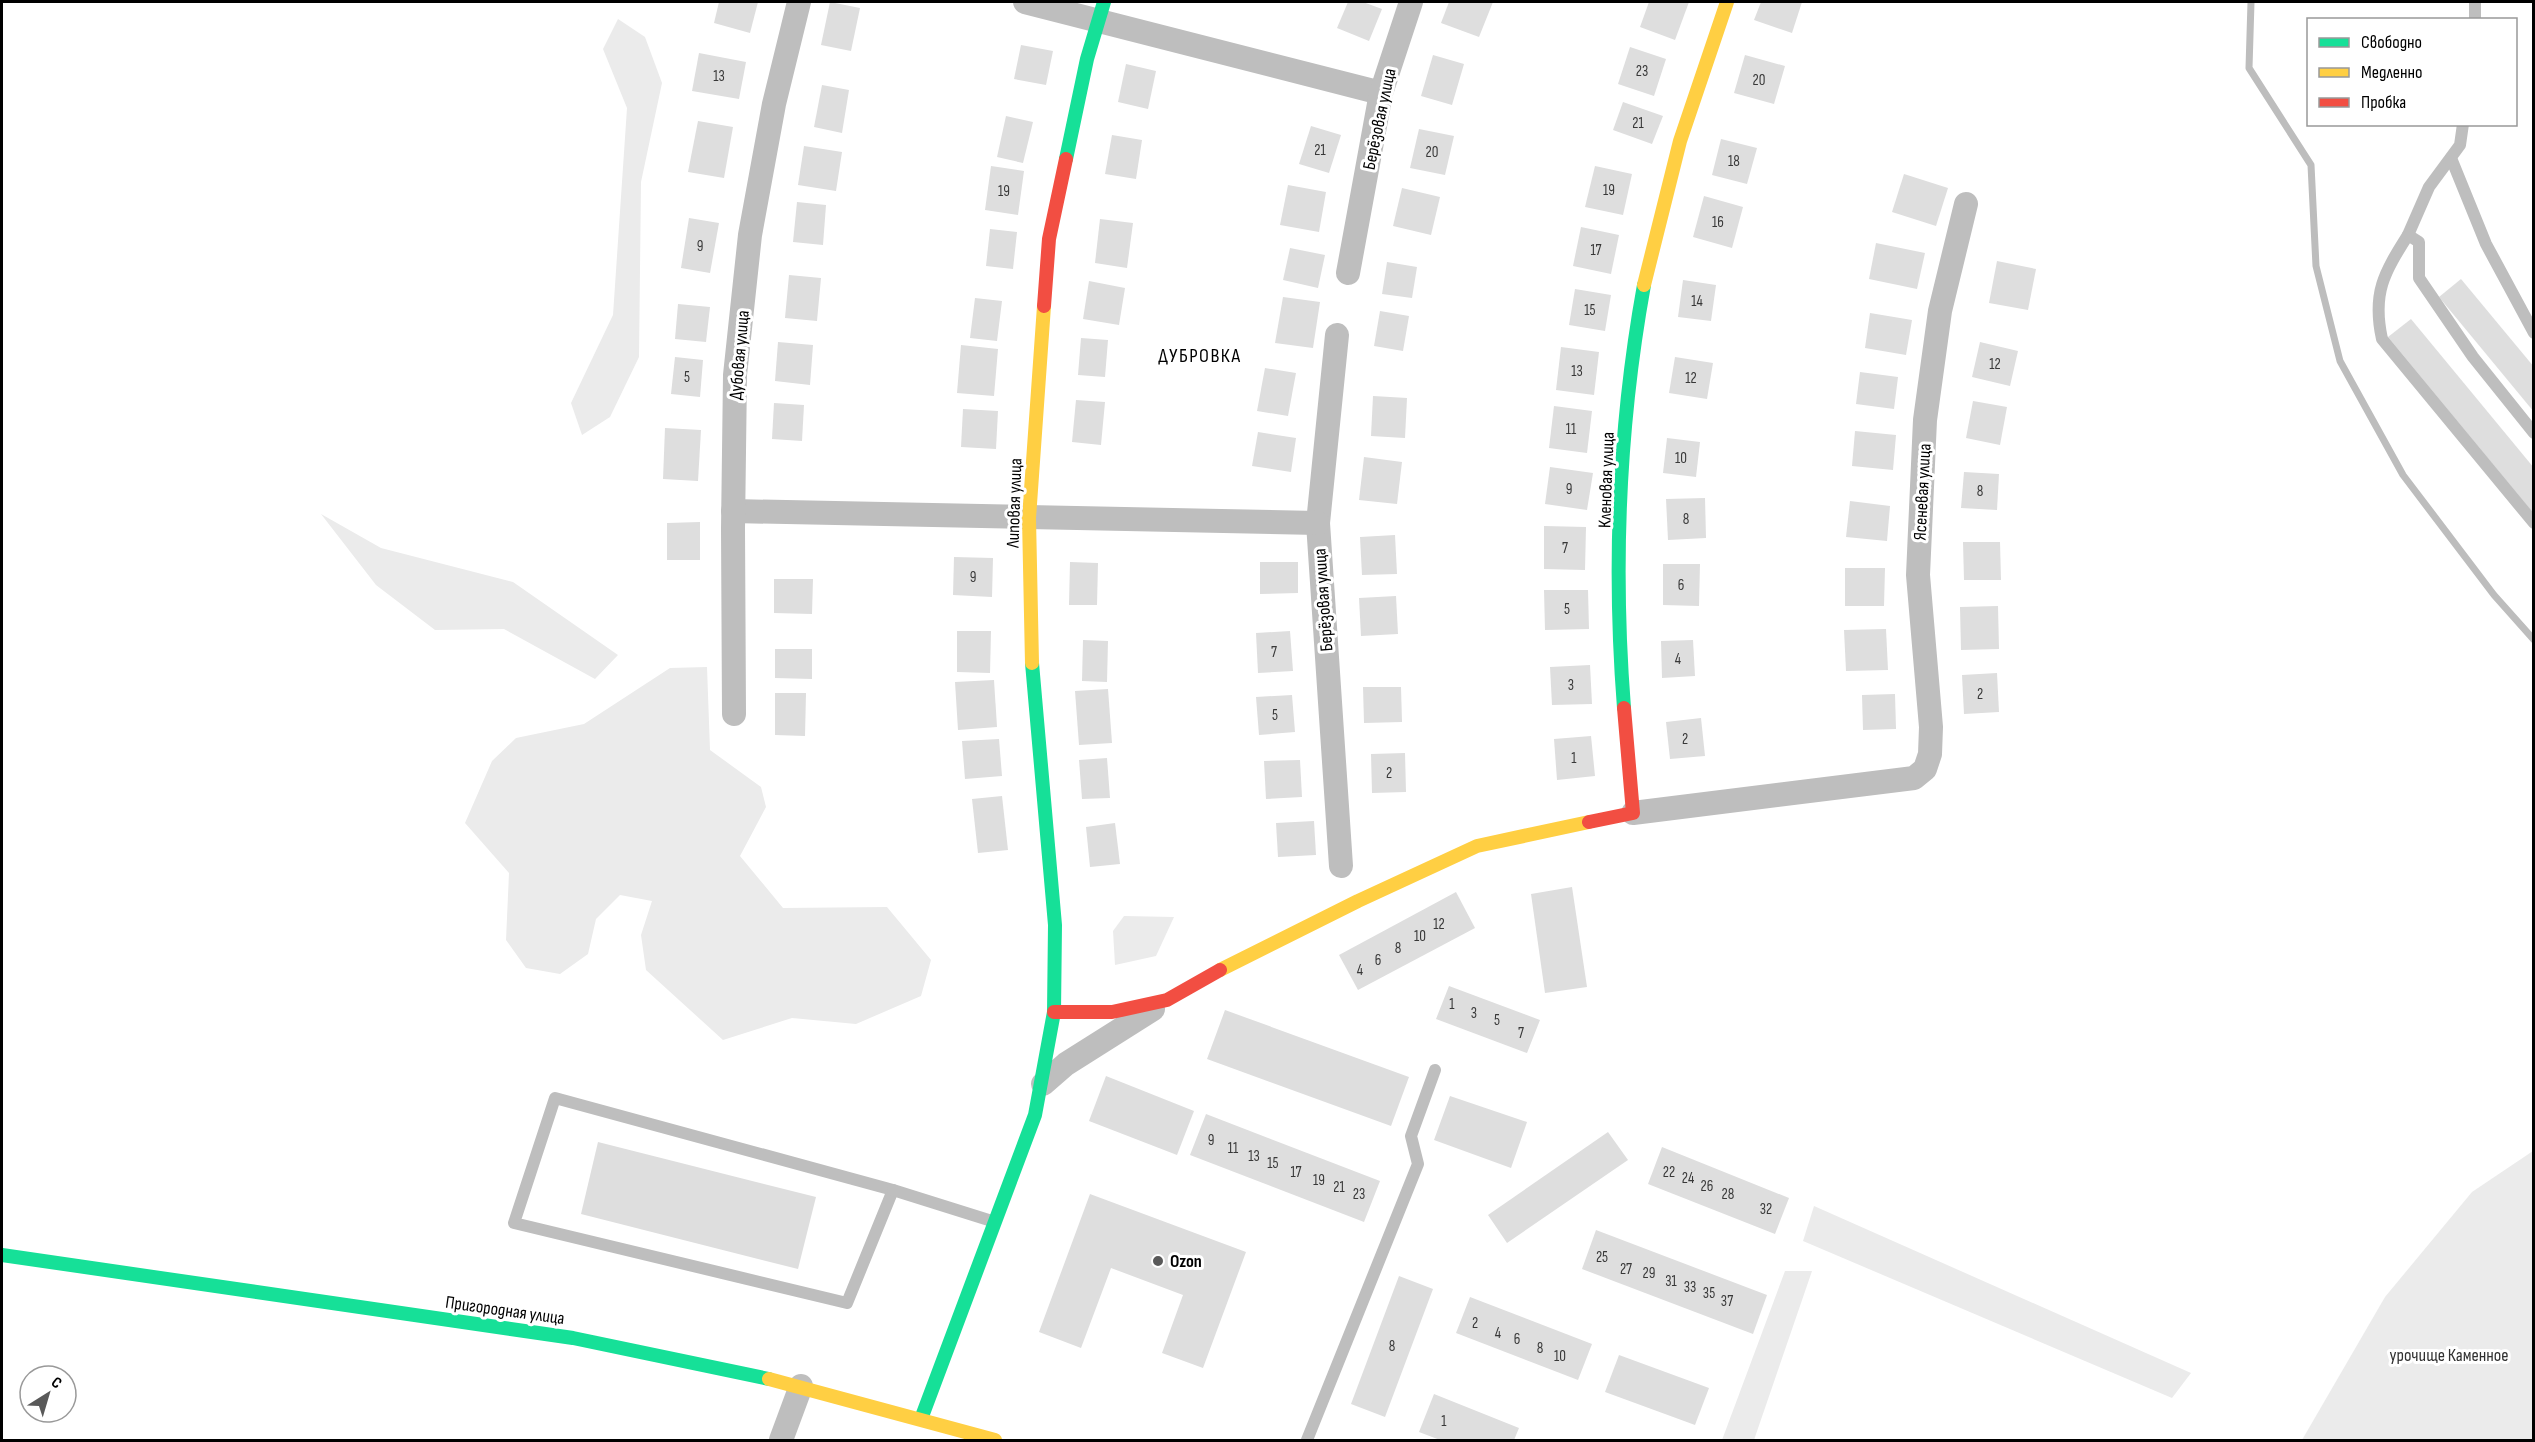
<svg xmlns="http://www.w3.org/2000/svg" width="2535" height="1442" viewBox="0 0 2535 1442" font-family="'Sofia Sans Condensed',sans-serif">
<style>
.green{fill:#ebebeb}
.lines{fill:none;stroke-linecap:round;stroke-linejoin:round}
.stream{stroke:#bdbdbd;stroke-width:7}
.building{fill:#dedede}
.lane{stroke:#bebebe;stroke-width:12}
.street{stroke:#bebebe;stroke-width:24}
.fast{stroke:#16e098;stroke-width:14}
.slow{stroke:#ffcf43;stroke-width:14}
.jam{stroke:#f24e42;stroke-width:14}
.poi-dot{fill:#595959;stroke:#fff;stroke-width:2}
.labels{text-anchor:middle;stroke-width:6;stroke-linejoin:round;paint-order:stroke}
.number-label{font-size:15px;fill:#383838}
.street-label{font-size:18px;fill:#000;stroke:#fff}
.poi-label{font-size:18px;font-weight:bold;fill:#000;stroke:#fff;text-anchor:start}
.park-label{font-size:18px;fill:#313131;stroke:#fff}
.neighbourhood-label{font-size:20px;letter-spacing:1.5px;fill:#000;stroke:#fff}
</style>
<rect width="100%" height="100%" fill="#fff"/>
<g class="green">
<path d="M618 19 645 37 662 83 641 182 639 357 610 417 582 435 571 403 613 315 627 108 603 49Z"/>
<path d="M321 514 381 548 513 582 618 655 595 679 504 629 435 630 376 585Z"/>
<path d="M707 667 710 750 761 787 766 807 740 856 783 908 887 907 931 960 921 996 856 1024 792 1018 723 1040 646 970 641 935 652 901 620 895 596 919 588 954 560 974 526 968 506 940 509 873 465 823 492 761 516 738 584 724 670 668Z"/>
<path d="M1124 916 1174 917 1156 956 1115 965 1113 931Z"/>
<path d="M2533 1151V1440H2302L2385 1297 2472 1192Z"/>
<path d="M1814 1206 2191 1373 2172 1398 1803 1241Z"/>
<path d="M1785 1271H1812L1754 1440H1722Z"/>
</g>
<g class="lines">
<path class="stream" d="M2251 2 2249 68 2311 165 2316 266 2340 361 2403 475 2494 595 2534 640"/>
</g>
<g class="building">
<path d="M719 2H758L750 33 714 23Z"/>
<path d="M830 2 860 8 851 51 821 45Z"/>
<path d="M1348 2H1363L1382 9 1369 41 1337 28Z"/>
<path d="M1449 2H1493L1479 37 1441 23Z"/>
<path d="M1649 2H1689L1675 40 1640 27Z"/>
<path d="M1761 2H1802L1792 33 1754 20Z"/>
<path d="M1021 45 1053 51 1046 85 1014 79Z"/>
<path d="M1630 47 1666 59 1654 96 1618 84Z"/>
<path d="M699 53 746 62 739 99 692 91Z"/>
<path d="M1433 55 1464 64 1452 105 1421 96Z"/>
<path d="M1745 55 1785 66 1774 104 1734 93Z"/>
<path d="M1126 64 1156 71 1148 109 1118 102Z"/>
<path d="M822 85 849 90 842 133 814 127Z"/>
<path d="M1623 102 1663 116 1652 144 1613 130Z"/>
<path d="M1006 116 1033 122 1023 163 997 157Z"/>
<path d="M698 121 733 127 724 178 688 172Z"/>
<path d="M1311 126 1341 135 1329 173 1299 164Z"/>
<path d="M1419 129 1454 136 1445 175 1410 168Z"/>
<path d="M1112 135 1142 140 1136 179 1105 174Z"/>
<path d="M1721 139 1757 148 1747 184 1712 175Z"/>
<path d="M804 146 842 152 836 191 798 185Z"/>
<path d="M991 166 1024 171 1018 215 985 210Z"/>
<path d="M1595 166 1632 174 1623 215 1585 207Z"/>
<path d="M1904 174 1948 188 1936 226 1892 212Z"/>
<path d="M1288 185 1326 192 1319 232 1280 225Z"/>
<path d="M1402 188 1440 197 1431 235 1393 226Z"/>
<path d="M1704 196 1743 207 1732 248 1693 237Z"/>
<path d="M797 202 826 205 823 245 793 242Z"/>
<path d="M689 218 719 223 710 273 681 268Z"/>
<path d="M1100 219 1133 223 1127 268 1095 263Z"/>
<path d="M1581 227 1619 235 1611 274 1573 266Z"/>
<path d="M990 229 1017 232 1013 269 986 266Z"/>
<path d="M1876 243 1925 253 1917 289 1869 279Z"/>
<path d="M1290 248 1325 255 1318 288 1283 280Z"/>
<path d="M1997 261 2036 269 2028 310 1989 303Z"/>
<path d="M1387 262 1417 267 1412 298 1382 294Z"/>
<path d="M789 275 821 278 817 321 785 318Z"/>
<path d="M2461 279 2534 367V412L2439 297Z"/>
<path d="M1683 280 1716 285 1711 321 1678 317Z"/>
<path d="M1089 281 1125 288 1119 325 1083 319Z"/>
<path d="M1575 289 1611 295 1605 331 1569 325Z"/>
<path d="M1283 297 1320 302 1313 348 1275 343Z"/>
<path d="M975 298 1002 301 997 341 970 338Z"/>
<path d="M678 304 710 307 706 342 675 339Z"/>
<path d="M1380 311 1409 316 1403 351 1374 346Z"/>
<path d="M1870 313 1912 320 1906 355 1865 348Z"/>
<path d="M2411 319 2534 468V514L2388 337Z"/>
<path d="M1081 338 1108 340 1105 377 1078 375Z"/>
<path d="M778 342 813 345 810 385 775 381Z"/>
<path d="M1980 342 2018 351 2010 386 1972 377Z"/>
<path d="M961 345 998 349 994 396 957 393Z"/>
<path d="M1561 347 1599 352 1594 395 1556 390Z"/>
<path d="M675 357 703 360 700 397 671 394Z"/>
<path d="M1675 357 1713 363 1707 399 1669 393Z"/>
<path d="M1265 368 1296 373 1288 416 1257 411Z"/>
<path d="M1860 372 1898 377 1894 409 1856 404Z"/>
<path d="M1373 396 1407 398 1405 438 1371 436Z"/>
<path d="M1076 400 1105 402 1101 445 1072 442Z"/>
<path d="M1973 401 2007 407 2000 445 1966 438Z"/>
<path d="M774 403 804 405 802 441 772 439Z"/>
<path d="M1554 406 1592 411 1587 453 1549 448Z"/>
<path d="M963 409 998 411 996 449 961 447Z"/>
<path d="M665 428 701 430 698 481 663 479Z"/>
<path d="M1855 431 1896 435 1893 470 1852 466Z"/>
<path d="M1258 432 1296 438 1291 472 1252 466Z"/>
<path d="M1667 438 1700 442 1696 477 1663 473Z"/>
<path d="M1364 457 1402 462 1397 504 1359 500Z"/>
<path d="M1550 467 1593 473 1587 510 1545 504Z"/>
<path d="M1964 472 1999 474 1997 510 1961 508Z"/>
<path d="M1705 498 1706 538 1668 540 1666 499Z"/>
<path d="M1850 501 1890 506 1887 541 1846 537Z"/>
<path d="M700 522V560H667V523Z"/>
<path d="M1544 526 1586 527 1585 570 1544 569Z"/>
<path d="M1395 535 1397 574 1362 575 1360 537Z"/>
<path d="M1963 542H2000L2001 580H1964Z"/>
<path d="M954 557 993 558 992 597 953 595Z"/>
<path d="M1070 562 1098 563 1097 605H1069Z"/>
<path d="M1260 562H1298V593L1260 594Z"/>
<path d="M1663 564H1700L1699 606 1663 605Z"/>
<path d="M1845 568H1885L1884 606H1845Z"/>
<path d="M774 579H813L812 614 774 613Z"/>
<path d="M1544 590H1588L1589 629 1545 630Z"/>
<path d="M1396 596 1398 634 1361 636 1359 598Z"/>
<path d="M1998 606 1999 649 1961 650 1960 607Z"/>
<path d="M1886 629 1888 670 1846 671 1844 630Z"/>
<path d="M957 631H991L990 673 957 672Z"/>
<path d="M1290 631 1293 671 1258 673 1256 633Z"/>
<path d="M1083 640 1108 641 1107 682 1082 681Z"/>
<path d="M1693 640 1695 676 1662 678 1661 641Z"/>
<path d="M775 649H812V679L775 678Z"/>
<path d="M1590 665 1592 704 1552 705 1550 667Z"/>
<path d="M1997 673 1999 712 1964 714 1962 675Z"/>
<path d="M994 680 997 727 958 730 955 682Z"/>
<path d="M1363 687H1401L1402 722 1364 723Z"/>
<path d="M1108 689 1112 743 1079 745 1075 691Z"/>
<path d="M775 693H806L805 736 775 735Z"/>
<path d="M1895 694 1896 729 1863 730 1862 695Z"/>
<path d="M1292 695 1295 732 1259 735 1256 697Z"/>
<path d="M1701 718 1705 756 1670 759 1666 722Z"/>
<path d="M1591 736 1595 776 1557 780 1554 739Z"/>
<path d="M999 739 1002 776 965 779 962 741Z"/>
<path d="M1405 753 1406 792 1372 793 1371 754Z"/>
<path d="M1107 758 1110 798 1082 799 1079 760Z"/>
<path d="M1300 760 1302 797 1266 799 1264 761Z"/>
<path d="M1002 796 1008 850 978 853 972 799Z"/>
<path d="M1314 821 1316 855 1278 857 1276 823Z"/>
<path d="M1115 823 1120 864 1090 867 1086 827Z"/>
<path d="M1572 887 1587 987 1545 993 1531 894Z"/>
<path d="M1456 892 1475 928 1358 990 1339 955Z"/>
<path d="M1449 986 1540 1020 1527 1053 1436 1019Z"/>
<path d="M1225 1010 1409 1077 1391 1126 1207 1059Z"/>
<path d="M1106 1076 1194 1111 1177 1155 1089 1121Z"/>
<path d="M1450 1096 1527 1122 1511 1168 1434 1140Z"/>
<path d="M1206 1114 1380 1181 1364 1222 1190 1155Z"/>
<path d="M1608 1132 1628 1160 1507 1243 1488 1215Z"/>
<path d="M598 1142 816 1197 798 1269 581 1214Z"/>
<path d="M1662 1147 1789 1198 1775 1234 1648 1184Z"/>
<path d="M1090 1194 1246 1252 1203 1368 1162 1353 1183 1295 1111 1268 1081 1348 1039 1332Z"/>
<path d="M1596 1230 1767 1295 1753 1334 1582 1269Z"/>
<path d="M1399 1276 1433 1289 1385 1417 1351 1404Z"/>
<path d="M1470 1297 1592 1344 1578 1380 1456 1333Z"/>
<path d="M1619 1355 1709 1388 1695 1425 1605 1392Z"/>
<path d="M1434 1394 1519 1428 1514 1440H1440L1419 1432Z"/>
</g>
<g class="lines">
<g class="lane">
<path d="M2475 2V20"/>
<path d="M2451 158 2486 244 2534 333"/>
<path d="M2408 235 2429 187 2460 145 2463 124"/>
<path d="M2534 433 2473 357 2419 278V242L2408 235C2384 273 2372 293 2382 339L2534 523"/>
<path d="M555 1098 893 1190 847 1303 514 1223Z"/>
<path d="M893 1190 995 1222"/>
<path d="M1307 1440 1418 1164 1411 1136 1435 1070"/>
</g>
<g class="street">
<path d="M1025 2 1381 93"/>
<path d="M1348 273 1381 93 1411 2"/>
<path d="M1337 335 1318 523 1341 866"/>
<path d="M733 511 1318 523"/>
<path d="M734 714 733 529 735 375 750 235 774 104 799 2"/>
<path d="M1633 813 1914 778 1925 769 1930 754 1931 727 1918 575 1925 420 1940 311 1966 204"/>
<path d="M1043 1084 1066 1064 1153 1009"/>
<path d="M781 1440 801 1386"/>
</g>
<g class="fast">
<path d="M1066 159 1087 59 1104 2"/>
<path d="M1624 708C1613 567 1619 423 1644 285"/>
<path d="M2 1255 573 1338 769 1379"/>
<path d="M921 1419 1035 1115 1054 1012 1055 925 1032 663"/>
</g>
<g class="slow">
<path d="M1644 285 1680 141 1727 2"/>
<path d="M1032 663 1029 518 1044 306"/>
<path d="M1220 970 1358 901 1477 846 1589 822"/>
<path d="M769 1379 995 1440"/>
</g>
<g class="jam">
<path d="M1044 306 1049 239 1066 159"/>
<path d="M1589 822 1633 813 1624 708"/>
<path d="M1054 1012H1112L1167 1000 1220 970"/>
</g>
</g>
<circle class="poi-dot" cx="1158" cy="1261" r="6"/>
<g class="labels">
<g class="number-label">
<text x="1642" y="76">23</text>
<text x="719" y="81">13</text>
<text x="1759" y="85">20</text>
<text x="1638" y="128">21</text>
<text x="1320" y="155">21</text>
<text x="1432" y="157">20</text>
<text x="1734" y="166">18</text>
<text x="1609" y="195">19</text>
<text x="1004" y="196">19</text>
<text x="1718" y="227">16</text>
<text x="700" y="251">9</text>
<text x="1596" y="255">17</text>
<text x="1697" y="306">14</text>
<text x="1590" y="315">15</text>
<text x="1995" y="369">12</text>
<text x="1577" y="376">13</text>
<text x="687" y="382">5</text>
<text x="1691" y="383">12</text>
<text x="1571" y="434">11</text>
<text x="1681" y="463">10</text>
<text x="1569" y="494">9</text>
<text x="1980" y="496">8</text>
<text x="1686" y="524">8</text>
<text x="1565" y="553">7</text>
<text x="973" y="582">9</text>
<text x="1681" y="590">6</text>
<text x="1567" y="614">5</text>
<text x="1274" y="657">7</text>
<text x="1678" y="664">4</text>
<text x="1571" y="690">3</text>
<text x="1980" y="699">2</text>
<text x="1275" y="720">5</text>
<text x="1685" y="744">2</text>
<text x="1574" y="763">1</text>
<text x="1389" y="778">2</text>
<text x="1439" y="929">12</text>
<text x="1420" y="941">10</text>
<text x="1398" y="953">8</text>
<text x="1378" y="965">6</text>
<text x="1360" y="975">4</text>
<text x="1452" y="1009">1</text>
<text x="1474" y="1018">3</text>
<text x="1497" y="1025">5</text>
<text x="1521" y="1038">7</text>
<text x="1211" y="1145">9</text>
<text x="1233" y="1153">11</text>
<text x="1254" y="1161">13</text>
<text x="1273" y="1168">15</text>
<text x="1296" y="1177">17</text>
<text x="1669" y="1177">22</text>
<text x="1688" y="1183">24</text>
<text x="1319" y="1185">19</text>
<text x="1707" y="1191">26</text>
<text x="1339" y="1192">21</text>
<text x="1359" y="1199">23</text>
<text x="1728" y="1199">28</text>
<text x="1766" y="1214">32</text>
<text x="1602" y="1262">25</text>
<text x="1626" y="1274">27</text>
<text x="1649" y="1278">29</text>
<text x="1671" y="1286">31</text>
<text x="1690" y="1292">33</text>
<text x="1709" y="1298">35</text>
<text x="1727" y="1306">37</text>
<text x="1475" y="1328">2</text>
<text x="1498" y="1338">4</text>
<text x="1517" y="1344">6</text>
<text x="1392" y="1351">8</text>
<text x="1540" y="1353">8</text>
<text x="1560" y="1361">10</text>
<text x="1444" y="1426">1</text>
</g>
<g class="street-label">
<text transform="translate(1379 119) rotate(-78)" y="6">Берёзовая улица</text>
<text transform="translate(739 355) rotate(-85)" y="6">Дубовая улица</text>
<text transform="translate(1606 480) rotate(-88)" y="6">Кленовая улица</text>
<text transform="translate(1922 492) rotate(-87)" y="6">Ясеневая улица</text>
<text transform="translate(1014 503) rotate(-88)" y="6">Липовая улица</text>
<text transform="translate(1323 600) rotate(-94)" y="6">Берёзовая улица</text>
<text transform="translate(505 1310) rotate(8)" y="6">Пригородная улица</text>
</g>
<g class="poi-label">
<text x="1170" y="1267">Ozon</text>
</g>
<g class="park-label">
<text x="2449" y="1361">урочище Каменное</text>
</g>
<g class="neighbourhood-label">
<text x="1200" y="362">ДУБРОВКА</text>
</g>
</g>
<rect width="2535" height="1442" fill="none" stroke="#000000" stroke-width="6"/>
<rect x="2307" y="18" width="210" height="108" fill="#ffffff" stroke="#999999" stroke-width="1.5"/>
<rect x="2319" y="38" width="30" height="9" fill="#16e098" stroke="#999999" stroke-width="1.5"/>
<text x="2361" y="48" font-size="18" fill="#000000">Свободно</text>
<rect x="2319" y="68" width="30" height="9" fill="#ffcf43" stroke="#999999" stroke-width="1.5"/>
<text x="2361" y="78" font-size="18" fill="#000000">Медленно</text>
<rect x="2319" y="98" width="30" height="9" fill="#f24e42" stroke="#999999" stroke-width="1.5"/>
<text x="2361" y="108" font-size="18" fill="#000000">Пробка</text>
<g transform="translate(48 1394) rotate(37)"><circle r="28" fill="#ffffff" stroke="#999999" stroke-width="1.5"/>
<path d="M0-4.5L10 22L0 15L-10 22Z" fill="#595959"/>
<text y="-9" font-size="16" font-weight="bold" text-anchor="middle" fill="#000000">С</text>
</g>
</svg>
